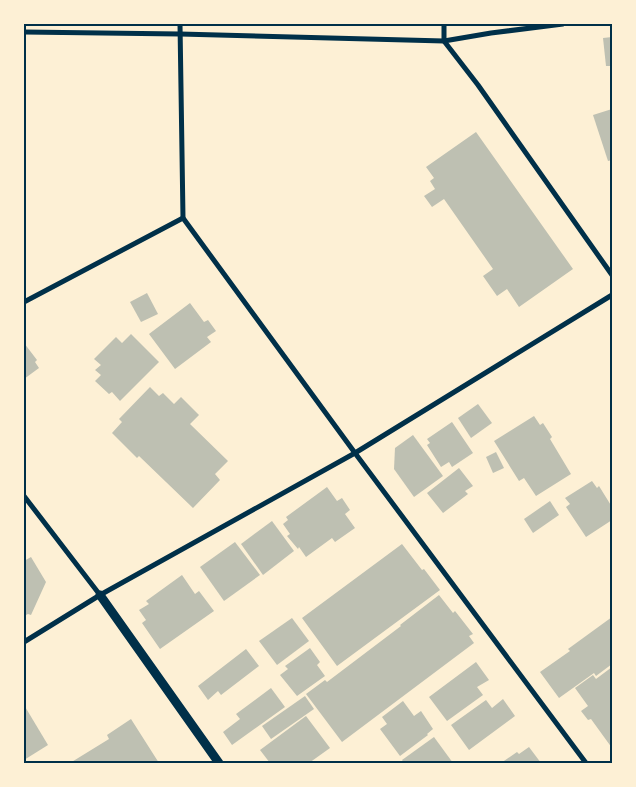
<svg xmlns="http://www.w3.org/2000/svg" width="636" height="787" viewBox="0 0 636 787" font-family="Signika,sans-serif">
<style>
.building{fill:#bec0b2}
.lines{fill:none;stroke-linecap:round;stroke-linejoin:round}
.minor{stroke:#003049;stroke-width:5}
.tertiary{stroke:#003049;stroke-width:9}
.neatline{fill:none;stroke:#003049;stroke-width:2}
</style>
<rect width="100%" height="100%" fill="#fdf0d5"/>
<g class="building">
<path d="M612 37V66H606L603 38Z"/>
<path d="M612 109V160L608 161 593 115Z"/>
<path d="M476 132 573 269 519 307 507 289 497 296 483 276 493 269 444 199 432 207 424 196 435 189 430 181 434 178 426 167Z"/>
<path d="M147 293 158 314 141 322 130 302Z"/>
<path d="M190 303 204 322 208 320 216 331 207 337 211 342 175 369 149 334Z"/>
<path d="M131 334 159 362 120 401 112 392 109 394 95 381 101 375 95 370 101 365 94 359 116 337 122 343Z"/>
<path d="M24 343 37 360 35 362 39 368 24 379Z"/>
<path d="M150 387 159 396 163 393 174 404 181 397 199 415 190 424 228 461 215 474 220 480 193 508 139 456 137 458 112 433 122 422 119 419Z"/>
<path d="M478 404 492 423 471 438 458 418Z"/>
<path d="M534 416 540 425 543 423 552 437 550 439 571 474 536 496 524 478 519 481 494 441Z"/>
<path d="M452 422 473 453 452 467 449 462 441 467 427 445 430 443 427 439Z"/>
<path d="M413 435 443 476 414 497 394 469 395 448Z"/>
<path d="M496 452 504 468 493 473 486 457Z"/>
<path d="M459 468 473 486 465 491 468 494 443 513 427 493Z"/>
<path d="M592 481 597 488 599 486 612 507V516H611L612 520 586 537 566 507 570 504 565 498Z"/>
<path d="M327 487 337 501 342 498 350 510 345 514 355 528 335 542 332 538 306 557 299 547 298 549 287 536 290 534 283 524 288 520 286 517Z"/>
<path d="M550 501 559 515 533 533 524 519Z"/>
<path d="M272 521 294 551 263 575 241 544Z"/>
<path d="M235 542 260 575 224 601 200 567Z"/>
<path d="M402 544 422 570 424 569 440 590 337 666 302 618Z"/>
<path d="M31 557 46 582 31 615 28 614 24 616V561Z"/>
<path d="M182 575 195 594 199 591 214 611 160 649 142 623 146 620 139 610 149 604 146 601Z"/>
<path d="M439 595 453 613 455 611 473 634 469 636 474 643 342 742 306 694 325 680 327 682 401 626 400 625Z"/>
<path d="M612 617V664L596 676 594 673 559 698 540 672 570 651 568 649Z"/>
<path d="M292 618 309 641 277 665 259 641Z"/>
<path d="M310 648 320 662 317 665 325 676 297 696 280 675 288 669 285 666Z"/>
<path d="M246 649 259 666 221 695 218 691 208 700 198 686Z"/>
<path d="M476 662 489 680 477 687 483 695 447 721 429 697Z"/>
<path d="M612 667V748L591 719 588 720 581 711 588 706 575 688 593 675 596 679Z"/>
<path d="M271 688 285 707 232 745 223 732 240 719 236 714Z"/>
<path d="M305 696 314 709 271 739 262 726Z"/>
<path d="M503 699 515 716 469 750 451 725 486 700 492 708Z"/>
<path d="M403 701 414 716 421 711 433 729 427 734 428 735 400 756 380 729 387 724 382 717Z"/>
<path d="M24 705 48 745 24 760Z"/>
<path d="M306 716 330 748 309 763H270L260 750Z"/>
<path d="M131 719 159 763H70L109 739 107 735Z"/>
<path d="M434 737 453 763H404L402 760Z"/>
<path d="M529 747 541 763H501L517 752 519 754Z"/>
</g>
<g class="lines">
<g class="minor">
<path d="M180 24 183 218 355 453 586 763"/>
<path d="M444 24V41L478 85 612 275"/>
<path d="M24 32 180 34 444 41 491 33 563 24"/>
<path d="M24 302 183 218"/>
<path d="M24 496 100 595"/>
<path d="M24 642 100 595 355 453 612 295"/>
</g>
<path class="tertiary" d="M100 595 219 763"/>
</g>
<rect width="636" height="787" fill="none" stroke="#fdf0d5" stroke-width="50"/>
<rect x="25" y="25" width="586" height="737" class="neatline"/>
</svg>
